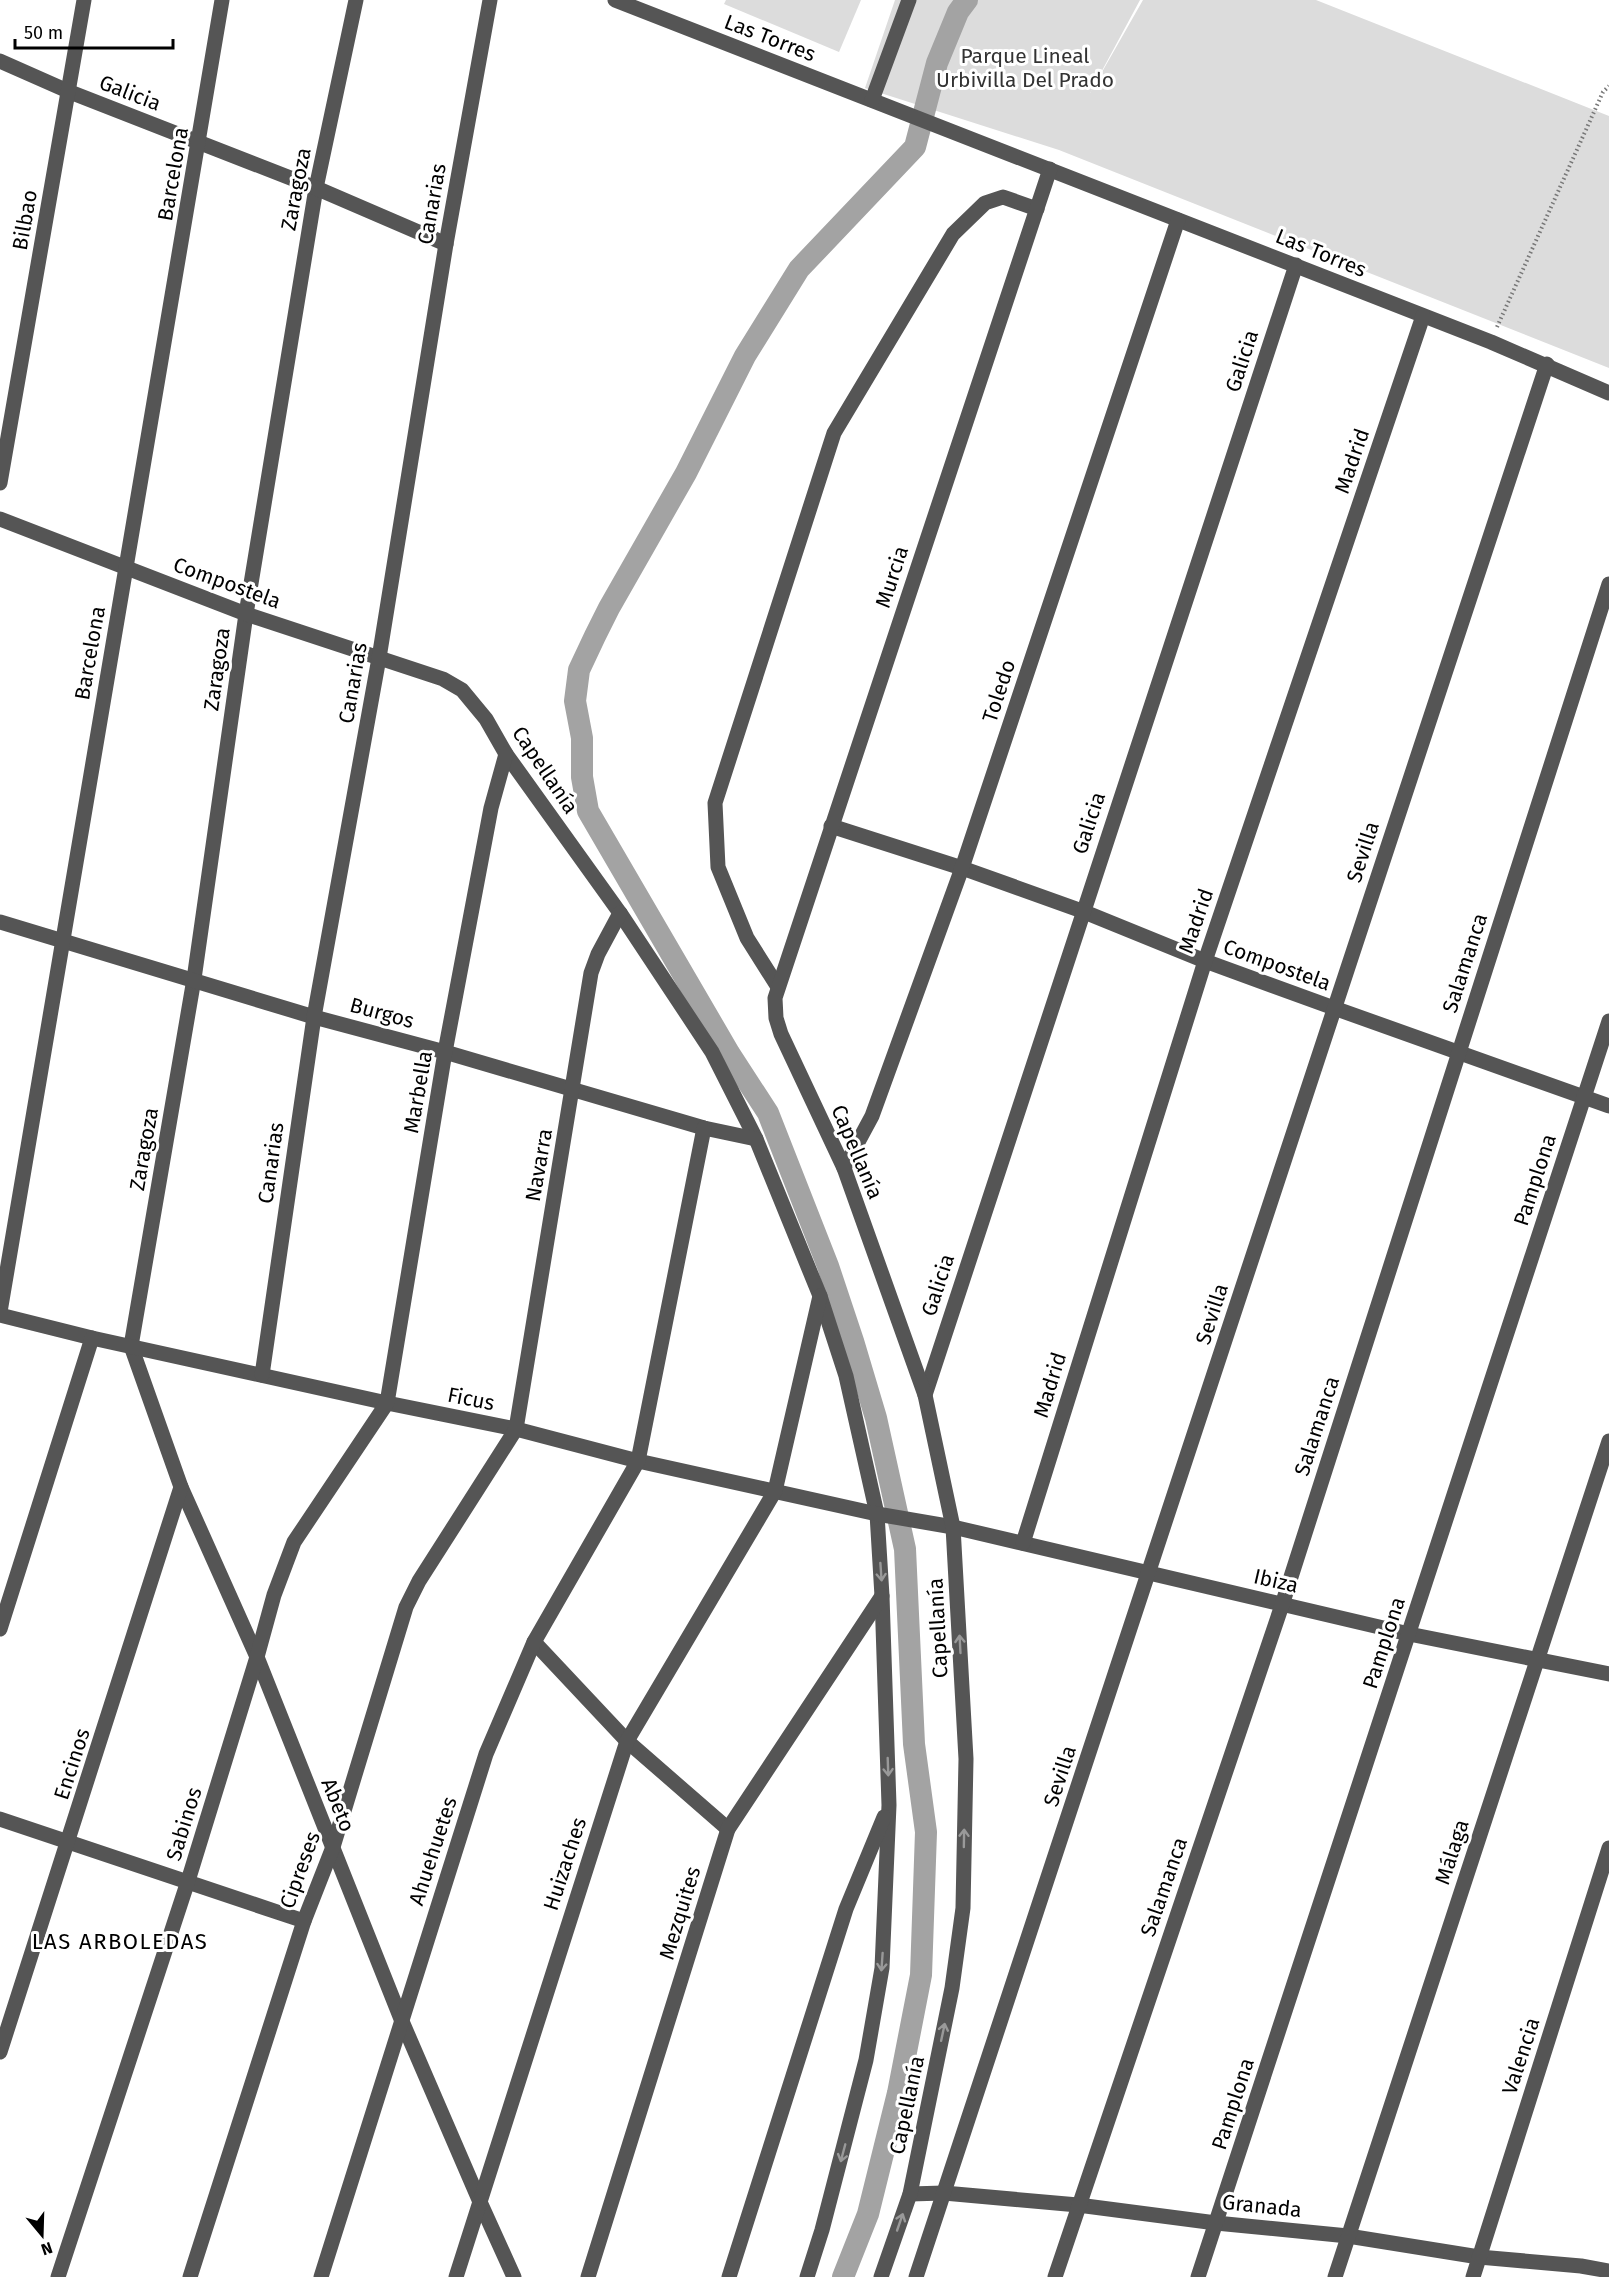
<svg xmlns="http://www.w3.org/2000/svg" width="1609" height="2277" viewBox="0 0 1609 2277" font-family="'Fira Sans',sans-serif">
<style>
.green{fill:#dcdcdc}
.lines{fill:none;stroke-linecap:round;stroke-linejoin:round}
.canal{stroke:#a3a3a3;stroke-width:22}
.path{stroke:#777;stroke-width:4;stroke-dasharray:1.5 3;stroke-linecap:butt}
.minor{stroke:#555;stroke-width:15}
.oneway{stroke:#999}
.labels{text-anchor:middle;stroke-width:6;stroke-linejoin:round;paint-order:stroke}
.street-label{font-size:21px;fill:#000;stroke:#fff}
.park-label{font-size:21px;fill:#333;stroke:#fff}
.neighbourhood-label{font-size:22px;letter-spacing:1.5px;fill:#000;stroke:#fff}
</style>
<rect width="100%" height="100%" fill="#fff"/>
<g class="green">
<path d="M726 0H861L839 52 724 4Z"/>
<path d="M895 0H1140L1090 93 1143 0H1316L1609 116V368L1059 150 865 88Z"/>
</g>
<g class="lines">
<path class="canal" d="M843 2277 868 2214 898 2093 921 1975 926 1832 914 1744 905 1549 876 1418 853 1341 828 1266 768 1113 729 1053 588 811 582 777V738L575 701 579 670 595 636 609 608 686 473 745 356 799 269 915 147 937 63 958 12 967 0"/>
<path class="path" d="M1497 327 1603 92 1609 86"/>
<g class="minor">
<path d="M356 0 316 188 246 614 194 979 131 1346 181 1487 257 1657 401 2019 480 2202 514 2277"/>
<path d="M615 0 1491 342 1609 393"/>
<path d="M0 61 70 92 316 188 446 244"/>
<path d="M872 100 909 0"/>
<path d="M0 483 84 0"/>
<path d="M0 519 246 614 443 679 462 690 486 719 506 754 620 913 712 1052 756 1139 820 1296 846 1376 877 1514 882 1596 889 1805 882 1968 866 2060 822 2230 807 2277"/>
<path d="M831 826 962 868 1082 911 1205 961 1334 1008 1609 1106"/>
<path d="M0 922 314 1017 445 1052 704 1128 756 1139"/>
<path d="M778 987 747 938 718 867 715 803 834 433 953 234 985 203 1003 197 1037 209"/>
<path d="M844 1168 872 1116 962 868 1178 220"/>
<path d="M0 1312 222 0"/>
<path d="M0 1315 92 1338 387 1403 516 1429 638 1461 877 1514 953 1527 1409 1634 1609 1674"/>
<path d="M262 1375 314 1017 379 658 446 244 490 0"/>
<path d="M925 1395 1296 265"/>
<path d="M1023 1543 1205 961 1423 316"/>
<path d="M0 1629 92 1338"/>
<path d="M534 1642 627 1741 728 1829"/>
<path d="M0 1819 304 1921"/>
<path d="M0 2052 181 1487"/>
<path d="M910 2194 944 2193 1078 2205 1216 2223 1348 2236 1479 2257 1581 2266 1609 2271"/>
<path d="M58 2277 188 1881 257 1657 274 1595 294 1542 387 1403 445 1052 491 808 506 754"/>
<path d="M190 2277 304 1921 333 1847 406 1607 419 1581 516 1429 591 973 598 954 620 913"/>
<path d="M321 2277 486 1754 534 1642 638 1461 704 1128"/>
<path d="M456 2277 627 1741 775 1491 820 1296"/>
<path d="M588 2277 728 1829 882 1596"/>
<path d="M729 2277 846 1909 884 1817"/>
<path d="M881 2277 910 2194 952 1988 963 1908 966 1759 953 1527 925 1395 844 1168 781 1034 776 1018 775 998 1050 169"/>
<path d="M916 2277 1547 364"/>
<path d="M1055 2277 1282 1605 1609 584"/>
<path d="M1198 2277 1609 1021"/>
<path d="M1335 2277 1609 1441"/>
<path d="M1473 2277 1609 1848"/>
</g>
</g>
<defs><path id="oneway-shaft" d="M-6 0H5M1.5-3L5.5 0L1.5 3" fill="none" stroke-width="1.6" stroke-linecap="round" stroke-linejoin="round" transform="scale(1.5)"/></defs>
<g class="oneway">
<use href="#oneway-shaft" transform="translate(881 1572) rotate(86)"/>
<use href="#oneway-shaft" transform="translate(960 1644) rotate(-93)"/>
<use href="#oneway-shaft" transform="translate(888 1767) rotate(88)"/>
<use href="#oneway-shaft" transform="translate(964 1838) rotate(-89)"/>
<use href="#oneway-shaft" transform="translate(882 1962) rotate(94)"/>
<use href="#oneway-shaft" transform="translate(943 2032) rotate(-78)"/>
<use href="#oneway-shaft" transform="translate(843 2153) rotate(105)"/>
<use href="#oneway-shaft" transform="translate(900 2222) rotate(-71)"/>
</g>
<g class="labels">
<g class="street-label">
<text transform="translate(770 38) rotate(21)" y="7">Las Torres</text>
<text transform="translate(130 93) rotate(21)" y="7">Galicia</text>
<text transform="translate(173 174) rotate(-80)" y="7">Barcelona</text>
<text transform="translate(296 189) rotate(-79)" y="7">Zaragoza</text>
<text transform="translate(432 204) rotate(-80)" y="7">Canarias</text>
<text transform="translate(25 220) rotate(-80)" y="7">Bilbao</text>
<text transform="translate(1321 253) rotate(22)" y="7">Las Torres</text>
<text transform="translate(1242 361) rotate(-72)" y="7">Galicia</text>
<text transform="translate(1352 461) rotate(-71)" y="7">Madrid</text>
<text transform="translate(892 577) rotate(-72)" y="7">Murcia</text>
<text transform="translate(227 583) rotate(20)" y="7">Compostela</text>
<text transform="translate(90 653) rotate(-80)" y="7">Barcelona</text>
<text transform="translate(217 669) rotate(-82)" y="7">Zaragoza</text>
<text transform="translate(353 683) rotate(-80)" y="7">Canarias</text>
<text transform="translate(999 691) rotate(-72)" y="7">Toledo</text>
<text transform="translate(545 770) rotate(56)" y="7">Capellanía</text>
<text transform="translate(1089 823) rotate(-72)" y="7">Galicia</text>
<text transform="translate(1363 852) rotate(-72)" y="7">Sevilla</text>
<text transform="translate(1196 921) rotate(-71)" y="7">Madrid</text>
<text transform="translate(1465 963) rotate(-72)" y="7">Salamanca</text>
<text transform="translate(1277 965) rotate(20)" y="7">Compostela</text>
<text transform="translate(382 1013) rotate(15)" y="7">Burgos</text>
<text transform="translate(418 1092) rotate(-80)" y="7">Marbella</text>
<text transform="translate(144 1149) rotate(-80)" y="7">Zaragoza</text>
<text transform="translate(857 1152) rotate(67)" y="7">Capellanía</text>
<text transform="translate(271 1163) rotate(-82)" y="7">Canarias</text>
<text transform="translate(539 1165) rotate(-80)" y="7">Navarra</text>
<text transform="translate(1535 1180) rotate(-72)" y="7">Pamplona</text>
<text transform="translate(938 1285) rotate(-72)" y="7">Galicia</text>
<text transform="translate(1212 1314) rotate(-72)" y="7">Sevilla</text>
<text transform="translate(1050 1385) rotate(-73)" y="7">Madrid</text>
<text transform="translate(471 1399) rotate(11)" y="7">Ficus</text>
<text transform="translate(1317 1426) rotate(-72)" y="7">Salamanca</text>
<text transform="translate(1276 1581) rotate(13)" y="7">Ibiza</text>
<text transform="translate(938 1628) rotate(-93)" y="7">Capellanía</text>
<text transform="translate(1384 1643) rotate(-72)" y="7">Pamplona</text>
<text transform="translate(72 1764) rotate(-72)" y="7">Encinos</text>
<text transform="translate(1060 1776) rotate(-72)" y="7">Sevilla</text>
<text transform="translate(338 1805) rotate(68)" y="7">Abeto</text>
<text transform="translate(184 1824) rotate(-73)" y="7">Sabinos</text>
<text transform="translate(433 1851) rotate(-72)" y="7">Ahuehuetes</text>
<text transform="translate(1452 1852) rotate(-72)" y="7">Málaga</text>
<text transform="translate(565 1864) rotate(-72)" y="7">Huizaches</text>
<text transform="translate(300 1870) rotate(-70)" y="7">Cipreses</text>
<text transform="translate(1164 1887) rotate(-71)" y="7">Salamanca</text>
<text transform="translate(680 1913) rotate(-73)" y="7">Mezquites</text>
<text transform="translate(1521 2056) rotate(-72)" y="7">Valencia</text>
<text transform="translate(1233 2104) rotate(-72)" y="7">Pamplona</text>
<text transform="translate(907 2105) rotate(-78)" y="7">Capellanía</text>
<text transform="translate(1262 2206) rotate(6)" y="7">Granada</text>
</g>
<g class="park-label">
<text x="1025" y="63">Parque Lineal<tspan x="1025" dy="24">Urbivilla Del Prado</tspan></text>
</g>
<g class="neighbourhood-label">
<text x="120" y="1949">LAS ARBOLEDAS</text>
</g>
</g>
<g transform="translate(42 2235) rotate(161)" stroke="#ffffff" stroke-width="4.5" paint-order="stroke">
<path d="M0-4.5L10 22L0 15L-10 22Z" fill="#000000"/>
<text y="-9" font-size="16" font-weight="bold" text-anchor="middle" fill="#000000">N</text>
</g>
<path d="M15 39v9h158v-9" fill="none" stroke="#000000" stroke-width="3"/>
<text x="24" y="39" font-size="18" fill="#000000" stroke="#ffffff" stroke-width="4.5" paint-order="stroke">50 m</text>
</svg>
